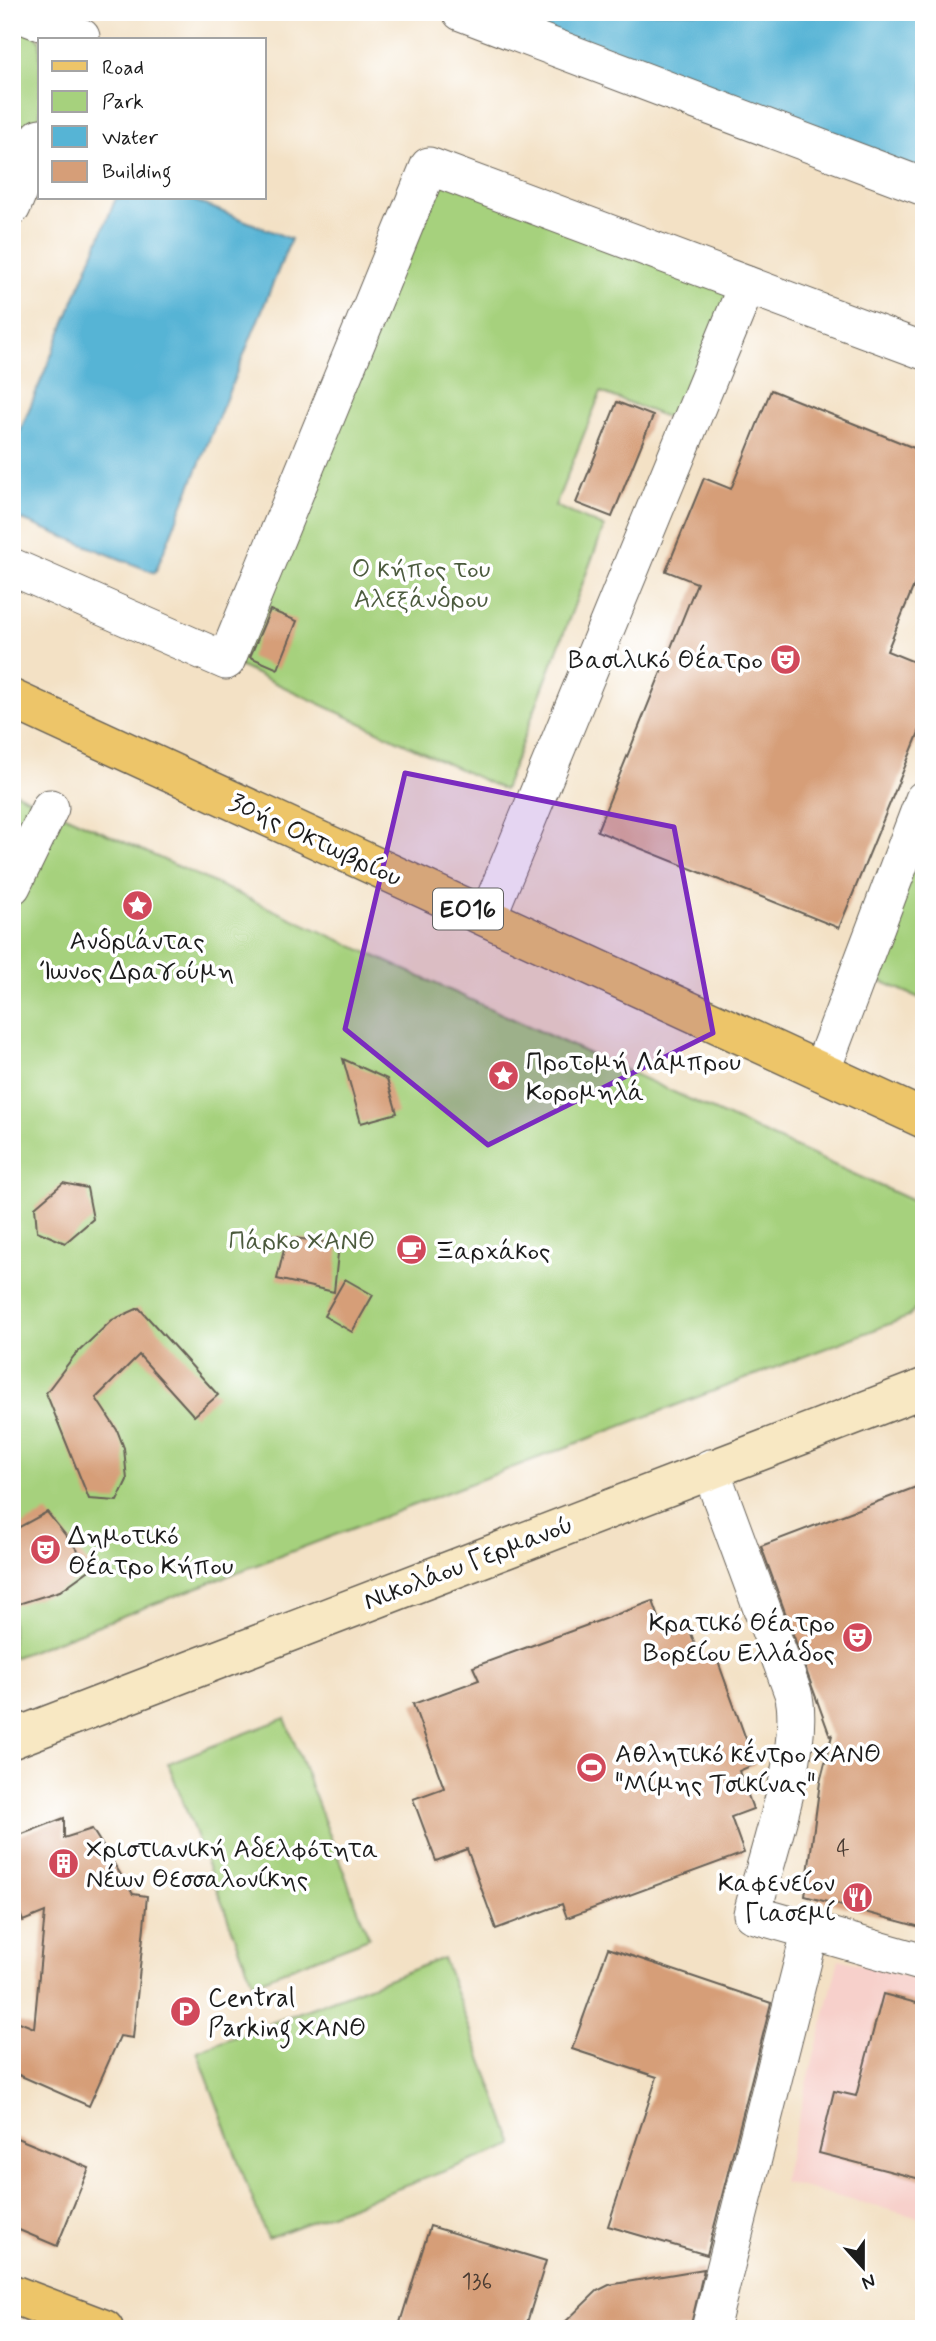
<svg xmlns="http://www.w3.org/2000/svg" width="936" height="2341" viewBox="0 0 936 2341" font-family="Mynerve,sans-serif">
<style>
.built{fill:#f7d0cb}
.green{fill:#a6d17d;stroke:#61764c;stroke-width:2}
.water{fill:#56b4d5;stroke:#396878;stroke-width:2}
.building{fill:#d69e78}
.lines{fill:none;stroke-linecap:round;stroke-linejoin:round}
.street-casing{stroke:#676157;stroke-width:39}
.secondary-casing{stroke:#676157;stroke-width:41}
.primary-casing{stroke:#676157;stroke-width:41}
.street{stroke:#fff;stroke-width:37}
.secondary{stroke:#f8e8c3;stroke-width:38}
.primary{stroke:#edc569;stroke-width:38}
.marked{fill:#7b2cbf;fill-opacity:0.2;stroke:#7b2cbf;stroke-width:5;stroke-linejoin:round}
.labels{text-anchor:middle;stroke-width:7;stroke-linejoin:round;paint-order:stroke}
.number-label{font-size:23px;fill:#4a3c33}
.shield{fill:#fff;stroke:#606060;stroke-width:2}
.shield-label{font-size:24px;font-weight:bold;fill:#1c1c1c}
.park-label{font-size:26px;fill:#4c5b3e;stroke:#fff}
.poi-label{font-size:26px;fill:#1c1c1c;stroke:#fff;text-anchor:start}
.street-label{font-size:26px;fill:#1c1c1c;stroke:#fff}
</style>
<rect width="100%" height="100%" fill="#fff"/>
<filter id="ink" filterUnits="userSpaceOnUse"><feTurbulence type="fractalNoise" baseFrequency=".0143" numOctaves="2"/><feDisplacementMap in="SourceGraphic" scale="14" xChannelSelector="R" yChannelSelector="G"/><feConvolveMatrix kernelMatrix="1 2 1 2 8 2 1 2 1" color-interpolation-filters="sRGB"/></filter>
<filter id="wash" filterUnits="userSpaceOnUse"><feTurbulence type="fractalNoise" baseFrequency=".00686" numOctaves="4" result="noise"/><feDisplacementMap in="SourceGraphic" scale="28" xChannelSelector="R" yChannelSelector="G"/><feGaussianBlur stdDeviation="1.57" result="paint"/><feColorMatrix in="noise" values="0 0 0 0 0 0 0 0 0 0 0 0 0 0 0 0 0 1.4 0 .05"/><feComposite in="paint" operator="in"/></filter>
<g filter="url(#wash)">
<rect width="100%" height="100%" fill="#f3e1c5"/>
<path class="built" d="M839 1959 924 1981V2219L782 2182Z"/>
<g class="green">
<path d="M12 12 40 40V138L12 207Z"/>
<path d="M429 166 738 282 684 424 601 392 555 506 604 527 504 790 226 660Z"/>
<path d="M12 791 924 1206V1298L908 1317 12 1658Z"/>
<path d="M924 831V1000L871 977Z"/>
<path d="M285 1718 369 1938 253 1983 168 1763Z"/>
<path d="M443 1958 514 2145 267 2238 197 2051Z"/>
</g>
<g class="water">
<path d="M488 12H924V176Z"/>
<path d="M116 198H188L291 239 155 573 12 516V451Z"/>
</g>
<g id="blocks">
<g class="building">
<path d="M771 390 924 452V561L887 651 924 666V720L839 928 597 831 697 583 666 571 704 478 731 489Z"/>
<path d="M617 402 653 416 612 517 576 503Z"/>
<path d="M270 610 297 621 278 669 250 657Z"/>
<path d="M343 1059 387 1079 397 1113 361 1123Z"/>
<path d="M63 1183 87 1188 93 1219 65 1243 37 1231 35 1207Z"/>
<path d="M287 1237 339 1244 334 1292 277 1279Z"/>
<path d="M345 1279 373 1295 352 1332 324 1316Z"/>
<path d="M139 1308 218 1395 194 1416 139 1355 96 1398 117 1430 124 1448 127 1480 117 1501 89 1499 46 1393 74 1356 112 1320Z"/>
<path d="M924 1484V1928L805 1896 820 1782 832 1735 830 1736 761 1546Z"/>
<path d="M47 1512 92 1568 60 1591 12 1606V1531Z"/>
<path d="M653 1601 665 1634 688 1625 701 1661 716 1656 755 1764 739 1771 753 1809 731 1817 744 1853 567 1918 562 1904 496 1929 467 1849 436 1861 413 1799 444 1788 413 1704 479 1680 473 1667Z"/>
<path d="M64 1818V1838L92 1829 133 1894 147 1896 133 2038 120 2036 89 2106 12 2072V2019L34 2028 45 1912 23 1921 12 1893V1838Z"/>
<path d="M608 1948 771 2003 707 2255 608 2226 657 2077 572 2049Z"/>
<path d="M883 1994 924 2005V2180L819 2153 834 2091 856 2096Z"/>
<path d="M12 2136 89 2168 57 2246 12 2227Z"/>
<path d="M430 2226 546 2261 525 2329H398Z"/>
<path d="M704 2269 690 2329H558L597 2291 609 2285Z"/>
</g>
</g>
</g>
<g filter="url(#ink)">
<use href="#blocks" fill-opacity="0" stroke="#676157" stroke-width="2"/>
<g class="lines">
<defs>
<g id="street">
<path d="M14 12 81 37 79 40"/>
<path d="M461 12 924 187"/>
<path d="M12 207 40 137"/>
<path d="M12 567 226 661 429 166 924 351"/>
<path d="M12 886 50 808"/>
<path d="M487 918 747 285"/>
<path d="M821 1072 924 799"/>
<path d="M710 1468 793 1693C807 1743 766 1859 752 1914L924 1963"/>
<path d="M710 2329 810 1933"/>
</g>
<path id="secondary" d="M12 1739 924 1388"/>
<g id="primary">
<path d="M12 699 924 1119"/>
<path d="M12 2294 104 2329"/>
</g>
</defs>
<use href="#street" class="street-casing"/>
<use href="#secondary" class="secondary-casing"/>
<use href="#primary" class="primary-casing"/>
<use href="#street" class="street"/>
<use href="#secondary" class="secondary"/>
<use href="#primary" class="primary"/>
</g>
</g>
<path class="marked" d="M405 773 674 827 713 1033 488 1145 345 1029Z"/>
<defs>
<symbol id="theatre-disc" viewBox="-11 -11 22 22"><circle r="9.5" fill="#d1495b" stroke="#fff"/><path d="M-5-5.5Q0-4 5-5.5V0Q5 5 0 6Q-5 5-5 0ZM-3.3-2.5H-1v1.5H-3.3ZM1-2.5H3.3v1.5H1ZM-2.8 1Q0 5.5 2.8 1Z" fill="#fff"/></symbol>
<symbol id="sight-disc" viewBox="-11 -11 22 22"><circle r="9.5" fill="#d1495b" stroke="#fff"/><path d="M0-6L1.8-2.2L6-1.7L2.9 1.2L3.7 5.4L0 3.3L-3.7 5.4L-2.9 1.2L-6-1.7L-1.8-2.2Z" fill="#fff"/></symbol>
<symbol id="cafe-disc" viewBox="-11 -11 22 22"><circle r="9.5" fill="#d1495b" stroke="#fff"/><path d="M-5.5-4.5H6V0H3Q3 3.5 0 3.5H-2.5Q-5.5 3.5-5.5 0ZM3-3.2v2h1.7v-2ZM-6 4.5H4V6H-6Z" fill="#fff"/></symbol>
<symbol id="stadium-disc" viewBox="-11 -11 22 22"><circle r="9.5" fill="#d1495b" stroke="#fff"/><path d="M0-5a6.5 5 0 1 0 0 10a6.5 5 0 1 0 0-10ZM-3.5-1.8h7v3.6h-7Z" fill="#fff"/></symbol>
<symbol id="building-disc" viewBox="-11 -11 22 22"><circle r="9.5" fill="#d1495b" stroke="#fff"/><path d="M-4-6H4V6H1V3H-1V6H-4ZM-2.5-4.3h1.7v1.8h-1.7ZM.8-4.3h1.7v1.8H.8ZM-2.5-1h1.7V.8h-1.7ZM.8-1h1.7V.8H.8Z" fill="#fff"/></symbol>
<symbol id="restaurant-disc" viewBox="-11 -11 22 22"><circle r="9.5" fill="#d1495b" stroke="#fff"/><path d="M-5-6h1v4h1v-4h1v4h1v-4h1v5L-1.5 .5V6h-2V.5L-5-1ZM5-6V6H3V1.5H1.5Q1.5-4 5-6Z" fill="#fff"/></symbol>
<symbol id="parking-disc" viewBox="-11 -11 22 22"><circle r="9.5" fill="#d1495b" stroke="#fff"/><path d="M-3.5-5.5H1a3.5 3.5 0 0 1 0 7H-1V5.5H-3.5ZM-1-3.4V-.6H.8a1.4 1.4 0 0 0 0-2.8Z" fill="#fff"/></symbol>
</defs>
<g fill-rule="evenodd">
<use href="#theatre-disc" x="768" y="642" width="35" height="35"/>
<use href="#sight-disc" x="120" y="888" width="35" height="35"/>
<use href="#sight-disc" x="486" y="1058" width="35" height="35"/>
<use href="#cafe-disc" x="394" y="1232" width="35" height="35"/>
<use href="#theatre-disc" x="28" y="1532" width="35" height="35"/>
<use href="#theatre-disc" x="840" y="1620" width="35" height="35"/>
<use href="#stadium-disc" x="574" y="1750" width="35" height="35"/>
<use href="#building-disc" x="46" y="1846" width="35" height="35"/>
<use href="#restaurant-disc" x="840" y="1880" width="35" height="35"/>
<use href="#parking-disc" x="168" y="1994" width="35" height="35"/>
</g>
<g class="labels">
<g class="number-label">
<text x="843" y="1855">4</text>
<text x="477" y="2288">136</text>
</g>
<rect class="shield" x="433" y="888.5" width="70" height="41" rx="5"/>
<g class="shield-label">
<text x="468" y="917">ΕΟ16</text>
</g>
<g class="park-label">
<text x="421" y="577">Ο κήπος του<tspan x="421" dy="30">Αλεξάνδρου</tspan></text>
<text x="302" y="1249">Πάρκο ΧΑΝΘ</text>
</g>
<g class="poi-label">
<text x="763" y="668" text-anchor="end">Βασιλικό Θέατρο</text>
<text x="137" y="949" text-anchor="middle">Ανδριάντας<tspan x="137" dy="30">Ίωνος Δραγούμη</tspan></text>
<text x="526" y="1070">Προτομή Λάμπρου<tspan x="526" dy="30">Κορομηλά</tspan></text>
<text x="434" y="1259">Ξαρχάκος</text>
<text x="68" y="1544">Δημοτικό<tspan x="68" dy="30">Θέατρο Κήπου</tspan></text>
<text x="835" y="1631" text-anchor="end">Κρατικό Θέατρο<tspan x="835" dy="30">Βορείου Ελλάδος</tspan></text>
<text x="615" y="1762">Αθλητικό κέντρο ΧΑΝΘ<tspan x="615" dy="30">"Μίμης Τσικίνας"</tspan></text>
<text x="86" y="1857">Χριστιανική Αδελφότητα<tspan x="86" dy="30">Νέων Θεσσαλονίκης</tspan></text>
<text x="835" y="1891" text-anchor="end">Καφενείον<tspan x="835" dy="30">Γιασεμί</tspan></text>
<text x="208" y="2006">Central<tspan x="208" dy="30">Parking ΧΑΝΘ</tspan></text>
</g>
<g class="street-label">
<text transform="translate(316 839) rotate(25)" y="9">30ής Οκτωβρίου</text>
<text transform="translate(468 1562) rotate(-21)" y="9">Νικολάου Γερμανού</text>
</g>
</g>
<rect width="936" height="2341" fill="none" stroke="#fff" stroke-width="42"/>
<rect x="38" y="38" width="228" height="161" fill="#ffffff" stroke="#a4a4a4" stroke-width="2"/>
<rect x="52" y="61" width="35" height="10" fill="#edc569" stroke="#a4a4a4" stroke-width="2"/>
<text x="102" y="74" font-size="21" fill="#1c1c1c">Road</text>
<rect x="52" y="91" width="35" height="21" fill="#a6d17d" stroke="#a4a4a4" stroke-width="2"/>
<text x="102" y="108" font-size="21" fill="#1c1c1c">Park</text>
<rect x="52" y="126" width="35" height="21" fill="#56b4d5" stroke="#a4a4a4" stroke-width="2"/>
<text x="102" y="144" font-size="21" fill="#1c1c1c">Water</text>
<rect x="52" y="161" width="35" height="21" fill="#d69e78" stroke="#a4a4a4" stroke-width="2"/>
<text x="102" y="178" font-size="21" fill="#1c1c1c">Building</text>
<g transform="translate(863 2267) rotate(159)" stroke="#ffffff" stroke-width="5" paint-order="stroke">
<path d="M0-5L12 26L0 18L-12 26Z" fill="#1c1c1c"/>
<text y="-10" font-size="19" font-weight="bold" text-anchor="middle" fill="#1c1c1c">N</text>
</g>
</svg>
